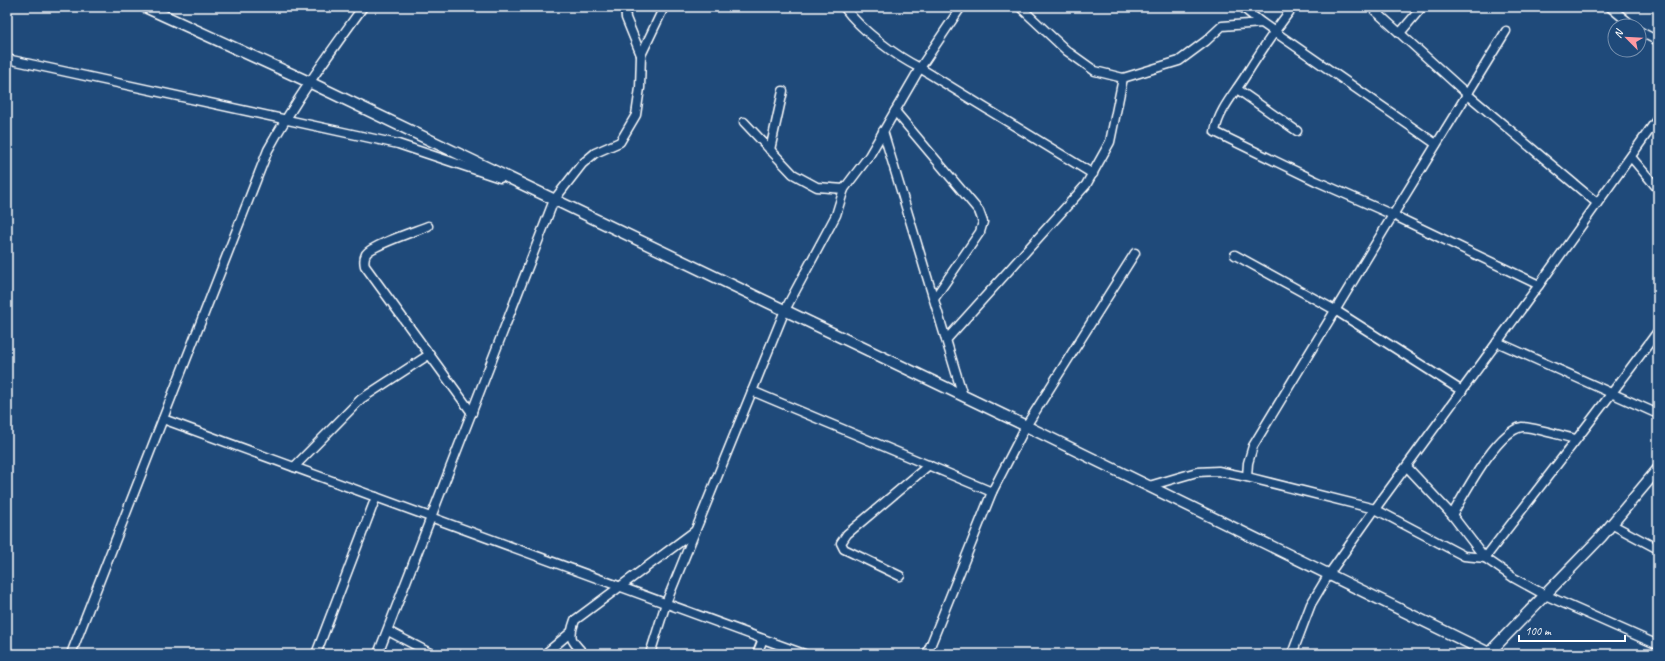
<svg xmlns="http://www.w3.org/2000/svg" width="1665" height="661" viewBox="0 0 1665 661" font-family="Caveat,sans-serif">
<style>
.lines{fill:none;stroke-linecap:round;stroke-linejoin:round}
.minor-casing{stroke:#fff;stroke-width:11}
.tertiary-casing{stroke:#fff;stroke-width:13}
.minor{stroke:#1f4a7a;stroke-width:8}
.tertiary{stroke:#1f4a7a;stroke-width:10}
</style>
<rect width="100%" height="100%" fill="#1f4a7a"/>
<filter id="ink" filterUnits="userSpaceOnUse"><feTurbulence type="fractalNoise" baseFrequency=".025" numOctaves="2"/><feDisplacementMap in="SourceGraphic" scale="8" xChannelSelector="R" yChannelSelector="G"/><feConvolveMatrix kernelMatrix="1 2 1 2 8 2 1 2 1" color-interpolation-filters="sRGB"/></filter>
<g filter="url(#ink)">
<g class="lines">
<defs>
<g id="minor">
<path d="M625 7 626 18 641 55"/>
<path d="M844 7C861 30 894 55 920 68L1093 174"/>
<path d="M1020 7 1067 51 1095 71 1123 78 1179 61 1206 41 1222 26 1262 23 1436 144"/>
<path d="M1242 7 1262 23"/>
<path d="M1293 7C1275 30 1259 54 1244 78 1233 95 1218 112 1215 132L1316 181 1393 215 1539 285"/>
<path d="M1371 7 1467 94 1597 203"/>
<path d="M1610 7 1633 26"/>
<path d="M1639 31 1658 41"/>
<path d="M1400 33 1422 7"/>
<path d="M7 59 398 144 500 178"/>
<path d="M1237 89 1297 131"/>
<path d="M895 111 979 211 983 222 980 232 934 299"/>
<path d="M744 122 793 174 817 187 844 189"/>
<path d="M883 131 963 396"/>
<path d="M770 150 783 91"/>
<path d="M1631 157 1658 189"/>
<path d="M428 226C416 231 372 245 366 254 364 258 364 262 365 266L472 413"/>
<path d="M1235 255 1335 310 1462 391"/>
<path d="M946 340 1086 185 1110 142 1123 78"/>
<path d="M1497 342 1658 414"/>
<path d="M752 391 992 492"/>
<path d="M163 419 804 654"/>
<path d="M294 467 361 399 430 354"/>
<path d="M1407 467 1452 515 1485 558 1514 578 1545 595 1658 645"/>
<path d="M1247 477 1248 463 1253 446 1393 215 1506 31"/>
<path d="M1149 486 1197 472 1218 471 1247 477 1375 509 1464 556 1485 558C1543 482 1602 408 1658 331"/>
<path d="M1452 515C1465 493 1497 431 1522 427 1529 426 1566 437 1576 439"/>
<path d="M1611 524 1658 549"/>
<path d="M900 576 844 549 841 543 847 534 929 465"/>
<path d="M388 631 432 654"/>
<path d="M71 654 268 150C296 99 329 54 363 7"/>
<path d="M316 654 376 497"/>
<path d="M378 654 554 200 582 164 595 153 620 142 636 115 640 88 641 55 664 7"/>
<path d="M545 654 570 633"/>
<path d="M584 654C571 640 568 639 575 620L695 531"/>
<path d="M650 654 666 603 785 310 836 215 844 189 869 156 920 68 961 7"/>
<path d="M757 654 763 639"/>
<path d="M927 654 992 492 1026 426 1135 253"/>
<path d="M1292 654 1311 604 1329 574 1375 509 1539 285 1658 118"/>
</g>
<g id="tertiary">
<path d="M145 7 309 82 1026 426 1491 654"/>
<path d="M1489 653 1601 537 1658 469"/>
</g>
</defs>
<use href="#minor" class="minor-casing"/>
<use href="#tertiary" class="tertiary-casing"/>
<use href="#minor" class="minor"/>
<use href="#tertiary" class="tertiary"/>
</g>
</g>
<rect width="1665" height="661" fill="none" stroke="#1f4a7a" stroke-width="24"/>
<rect x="12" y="12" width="1641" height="637" fill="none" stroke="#fff" stroke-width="1.5" filter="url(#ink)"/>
<g transform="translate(1627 38) rotate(294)"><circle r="19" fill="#1f4a7a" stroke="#7992af"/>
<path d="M0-3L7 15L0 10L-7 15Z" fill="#ff9aa2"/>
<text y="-6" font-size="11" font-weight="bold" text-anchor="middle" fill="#ffffff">N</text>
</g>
<path d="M1519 635v6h106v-6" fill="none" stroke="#ffffff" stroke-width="2"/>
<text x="1525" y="635" font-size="12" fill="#ffffff" stroke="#1f4a7a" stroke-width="3" paint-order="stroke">100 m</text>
</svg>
